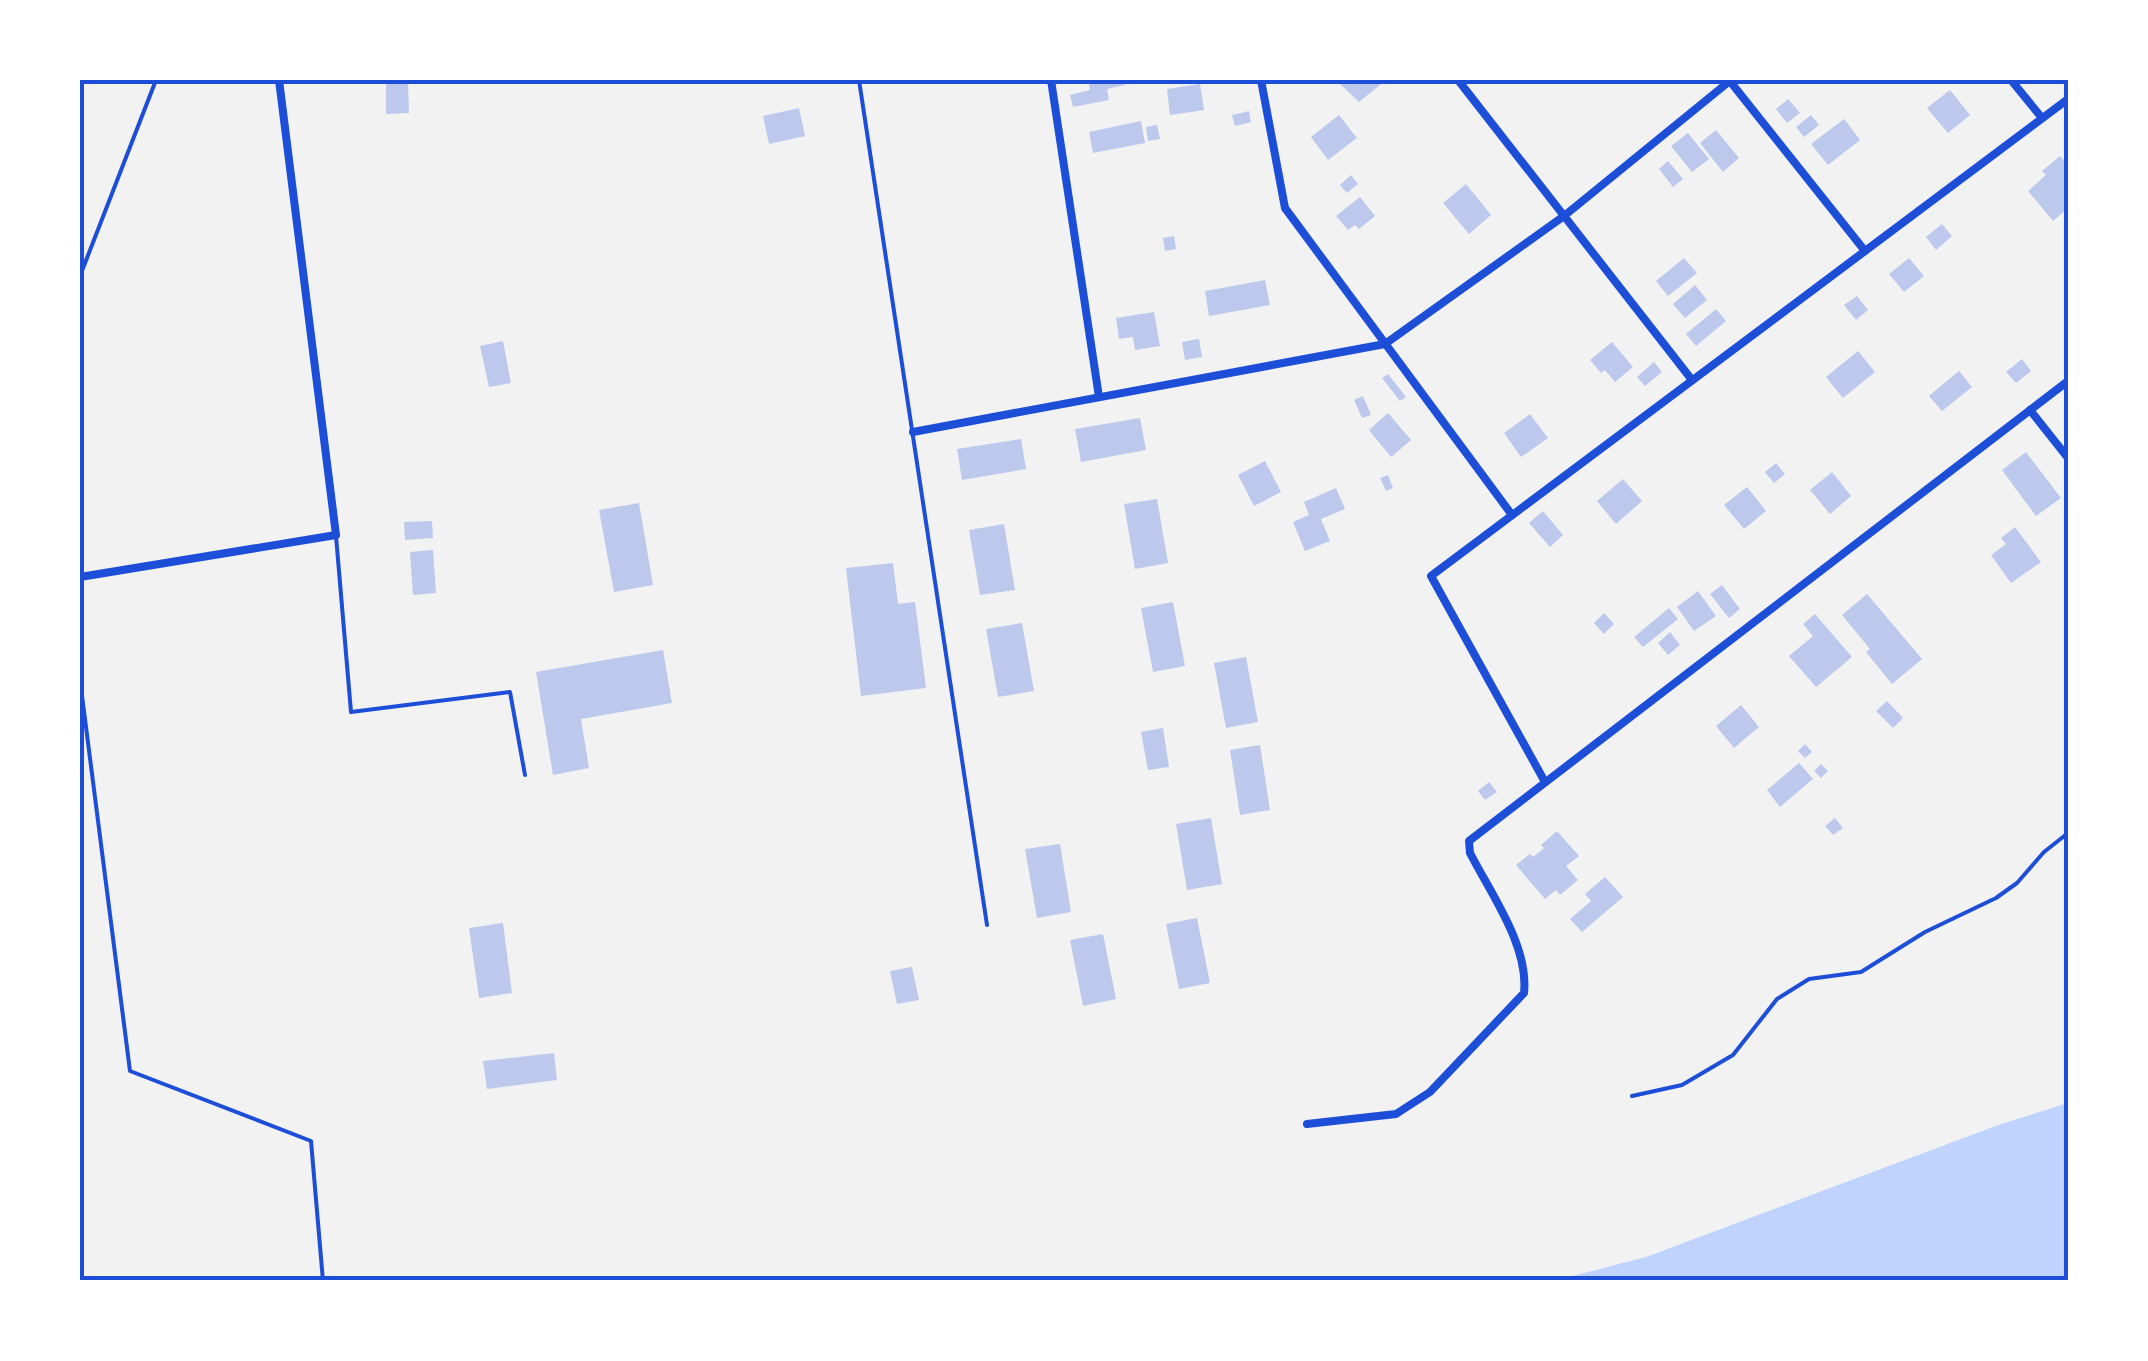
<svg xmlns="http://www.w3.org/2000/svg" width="2148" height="1361" viewBox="0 0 2148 1361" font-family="Montserrat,sans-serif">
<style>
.water{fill:#bfd3fe}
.building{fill:#bdc9ec}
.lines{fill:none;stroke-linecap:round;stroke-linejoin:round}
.path{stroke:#1d4ed8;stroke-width:4}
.service{stroke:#1d4ed8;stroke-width:4}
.minor{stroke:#1d4ed8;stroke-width:8}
.neatline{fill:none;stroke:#1d4ed8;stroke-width:4}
</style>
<rect width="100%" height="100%" fill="#f2f2f2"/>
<path class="water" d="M2068 1103V1281H1553L1646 1257 2001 1124Z"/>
<g class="building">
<path d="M1088 80H1124L1125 85 1107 89 1109 100 1073 107 1070 95 1090 90Z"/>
<path d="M1342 80H1386L1359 102 1338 82Z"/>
<path d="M386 83H408L409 113 386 114Z"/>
<path d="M1200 84 1204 110 1170 115 1167 89Z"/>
<path d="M1950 90 1970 115 1948 133 1927 108Z"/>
<path d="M1788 99 1800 113 1787 123 1776 109Z"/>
<path d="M799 108 805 136 769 144 763 116Z"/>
<path d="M1249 111 1251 122 1235 126 1232 115Z"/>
<path d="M1339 115 1357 138 1328 160 1311 137Z"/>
<path d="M1811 115 1819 125 1804 137 1796 127Z"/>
<path d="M1844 119 1860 140 1828 165 1811 144Z"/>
<path d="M1141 121 1145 143 1093 153 1089 132Z"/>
<path d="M1157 125 1160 139 1148 141 1146 127Z"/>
<path d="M1716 130 1739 158 1723 172 1700 143Z"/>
<path d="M1688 133 1709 159 1692 172 1671 146Z"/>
<path d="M2060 156 2068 165V208L2053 221 2028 191 2046 175 2042 171Z"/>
<path d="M1668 161 1683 179 1673 187 1659 169Z"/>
<path d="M1351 175 1358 184 1347 193 1340 185Z"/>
<path d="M1466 184 1491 215 1469 234 1443 203Z"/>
<path d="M1360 197 1375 216 1359 229 1355 225 1348 230 1336 216Z"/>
<path d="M1942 224 1952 236 1936 250 1926 237Z"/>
<path d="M1174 236 1176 249 1165 251 1163 238Z"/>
<path d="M1684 258 1697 273 1668 296 1656 281Z"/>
<path d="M1909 258 1924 276 1904 292 1889 274Z"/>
<path d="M1265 280 1270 305 1209 316 1205 291Z"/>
<path d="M1695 285 1707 300 1685 318 1673 304Z"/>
<path d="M1857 296 1868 310 1856 320 1844 305Z"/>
<path d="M1716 309 1726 321 1696 346 1686 334Z"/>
<path d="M1154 312 1160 346 1135 350 1133 337 1119 339 1116 318Z"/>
<path d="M1199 339 1202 357 1185 360 1182 342Z"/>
<path d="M503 341 511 383 489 387 480 346Z"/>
<path d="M1612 342 1633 367 1615 382 1605 370 1601 373 1590 360Z"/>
<path d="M1858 351 1875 372 1843 398 1826 377Z"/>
<path d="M2022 359 2031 371 2016 383 2006 372Z"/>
<path d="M1654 362 1662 372 1645 386 1637 377Z"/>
<path d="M1959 371 1972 387 1942 411 1929 396Z"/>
<path d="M1388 374 1406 397 1400 401 1382 378Z"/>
<path d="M1363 396 1371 415 1362 418 1354 400Z"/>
<path d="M1388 413 1411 440 1391 457 1369 430Z"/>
<path d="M1530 414 1548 438 1521 457 1504 433Z"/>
<path d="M1140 418 1146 450 1081 462 1075 429Z"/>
<path d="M1021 439 1026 469 962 480 957 449Z"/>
<path d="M2026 452 2061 498 2036 516 2002 470Z"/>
<path d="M1265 461 1281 492 1254 506 1238 475Z"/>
<path d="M1776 463 1785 474 1774 483 1765 472Z"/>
<path d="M1832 472 1851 496 1830 514 1810 490Z"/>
<path d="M1388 475 1393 488 1386 491 1380 478Z"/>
<path d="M1623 479 1642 501 1616 524 1597 501Z"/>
<path d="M1747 487 1766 511 1744 529 1724 505Z"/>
<path d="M1336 488 1345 509 1321 519 1330 541 1305 551 1293 522 1309 515 1304 502Z"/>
<path d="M1157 499 1168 563 1135 569 1124 504Z"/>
<path d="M639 503 653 585 614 592 599 510Z"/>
<path d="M1543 511 1563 535 1550 547 1529 523Z"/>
<path d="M432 521 433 538 405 540 404 522Z"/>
<path d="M1004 524 1015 590 980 595 969 530Z"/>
<path d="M2015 527 2041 562 2011 583 1991 555 2006 544 2001 538Z"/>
<path d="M433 550 436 593 413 595 410 552Z"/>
<path d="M893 563 898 604 915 602 926 688 861 696 846 568Z"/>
<path d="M1722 585 1740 609 1729 618 1710 594Z"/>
<path d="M1698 591 1716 616 1694 631 1677 607Z"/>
<path d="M1867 594 1922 659 1892 684 1866 652 1870 649 1842 615Z"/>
<path d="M1173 602 1185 666 1153 672 1141 608Z"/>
<path d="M1669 608 1678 619 1643 647 1634 637Z"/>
<path d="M1604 613 1614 624 1604 634 1594 623Z"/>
<path d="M1815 614 1852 657 1816 687 1789 656 1813 636 1803 624Z"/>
<path d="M1022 623 1034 691 998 697 986 629Z"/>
<path d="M1670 632 1680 645 1668 655 1658 643Z"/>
<path d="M663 650 672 703 581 719 589 768 553 775 536 672Z"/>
<path d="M1246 657 1258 722 1226 728 1214 663Z"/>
<path d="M1887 701 1903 718 1893 728 1876 711Z"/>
<path d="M1741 705 1759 727 1734 748 1716 726Z"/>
<path d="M1163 728 1169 767 1148 770 1141 732Z"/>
<path d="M1805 744 1812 752 1805 758 1798 751Z"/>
<path d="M1260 745 1270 810 1240 815 1230 750Z"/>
<path d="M1799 763 1813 779 1780 807 1767 790Z"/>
<path d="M1821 764 1828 771 1821 778 1814 771Z"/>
<path d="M1489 782 1497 792 1485 800 1478 791Z"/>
<path d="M1211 818 1222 884 1187 890 1176 824Z"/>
<path d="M1835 818 1843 828 1833 835 1825 826Z"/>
<path d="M1557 831 1579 856 1566 866 1578 880 1560 895 1556 890 1545 899 1516 865 1530 854 1533 857 1544 848 1541 845Z"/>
<path d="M1060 844 1071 912 1037 918 1025 849Z"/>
<path d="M1605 877 1623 897 1582 932 1570 919 1591 901 1585 894Z"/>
<path d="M1197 918 1210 983 1179 989 1166 924Z"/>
<path d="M503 923 512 993 479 998 469 928Z"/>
<path d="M1103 934 1116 999 1083 1006 1070 940Z"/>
<path d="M912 967 919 1000 897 1004 890 971Z"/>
<path d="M554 1053 557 1080 487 1089 483 1061Z"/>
</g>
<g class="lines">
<g class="path">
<path d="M80 276 156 80"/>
<path d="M80 680 130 1071 311 1141 323 1281"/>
<path d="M1632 1096 1682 1085 1733 1055 1777 999 1809 979 1861 972 1925 932 1996 898 2017 883 2044 852 2068 833"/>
</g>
<g class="service">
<path d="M859 80 987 925"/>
<path d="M336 536 351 712 510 692 525 775"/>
</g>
<g class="minor">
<path d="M1051 80 1099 397"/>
<path d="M1261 80 1285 208 1512 515"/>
<path d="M1458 80 1692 380"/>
<path d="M1729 80 1865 251"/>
<path d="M2011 80 2042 118"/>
<path d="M2030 410 2068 458"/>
<path d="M913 432 1385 344 1564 216 1731 80"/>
<path d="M80 577 336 535 279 80"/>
<path d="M1545 782 1431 576 2068 99"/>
<path d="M1307 1124 1396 1114 1430 1092 1524 993C1529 946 1491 894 1470 853L1469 841 2068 381"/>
</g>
</g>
<rect width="2148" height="1361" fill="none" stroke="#ffffff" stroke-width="165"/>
<rect x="82" y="82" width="1984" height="1196" class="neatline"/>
</svg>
